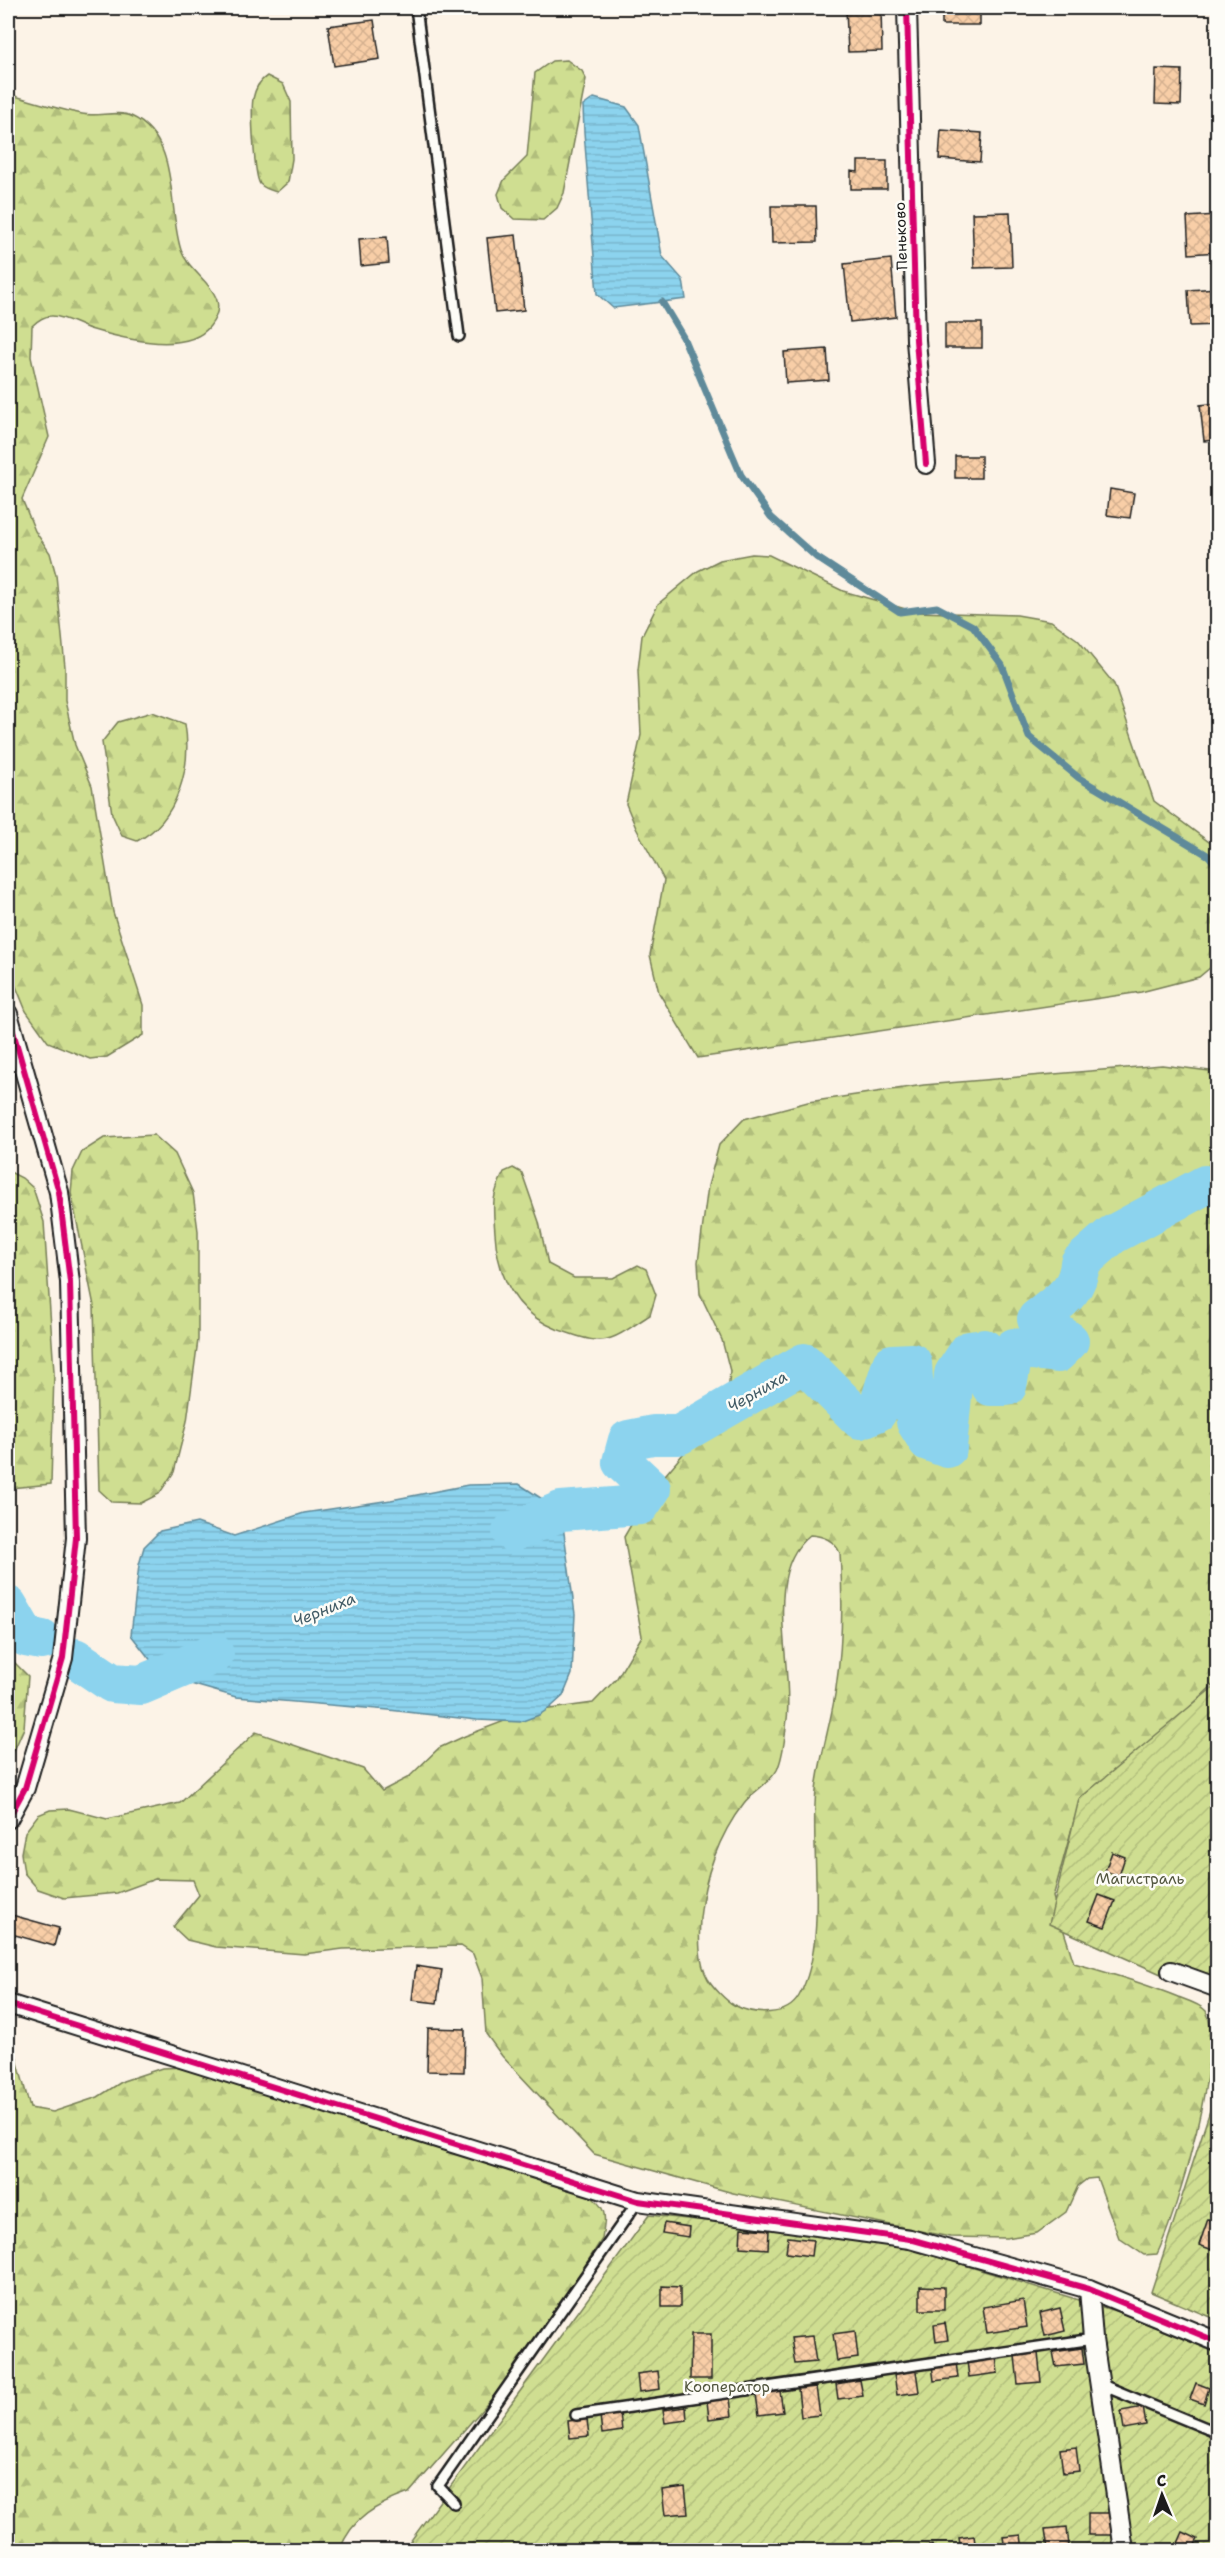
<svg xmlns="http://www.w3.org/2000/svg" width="1225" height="2558" viewBox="0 0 1225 2558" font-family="'Shantell Sans',sans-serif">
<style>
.forest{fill:url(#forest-firs);stroke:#767d56;stroke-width:1.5;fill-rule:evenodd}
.garden{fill:url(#garden-furrows);stroke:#767d56;stroke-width:1.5}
.water{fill:url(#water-rules);stroke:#5f8a9a;stroke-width:1.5}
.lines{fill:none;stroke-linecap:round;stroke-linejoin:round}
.stream{stroke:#5f8a9a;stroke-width:7}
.river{stroke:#8cd3ee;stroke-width:40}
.building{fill:url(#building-cross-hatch);stroke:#1c1c1c;stroke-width:1.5}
.service-casing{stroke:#1c1c1c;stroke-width:14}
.minor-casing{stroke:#1c1c1c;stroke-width:22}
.service{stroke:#fdfcf7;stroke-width:9}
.minor{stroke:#fdfcf7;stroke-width:18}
.cycleway-casing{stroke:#fdfcf7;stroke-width:10}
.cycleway{stroke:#d6006c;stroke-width:6}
.labels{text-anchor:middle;stroke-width:5;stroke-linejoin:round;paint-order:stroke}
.street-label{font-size:15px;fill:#1c1c1c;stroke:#fdfcf7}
.park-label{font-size:15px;fill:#52563f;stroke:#fdfcf7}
.water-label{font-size:16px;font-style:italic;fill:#435c66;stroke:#fdfcf7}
</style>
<defs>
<pattern id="forest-firs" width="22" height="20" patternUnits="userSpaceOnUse" patternTransform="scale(1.5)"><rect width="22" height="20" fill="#cfde91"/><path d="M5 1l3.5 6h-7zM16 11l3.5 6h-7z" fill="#b1be7c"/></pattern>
<pattern id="garden-furrows" width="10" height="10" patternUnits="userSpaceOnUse" patternTransform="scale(1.5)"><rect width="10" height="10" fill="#cfde91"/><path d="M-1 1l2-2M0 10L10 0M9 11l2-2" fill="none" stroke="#b1be7c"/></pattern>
<pattern id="water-rules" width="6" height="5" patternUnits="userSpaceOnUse" patternTransform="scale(1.5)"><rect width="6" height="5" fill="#8cd3ee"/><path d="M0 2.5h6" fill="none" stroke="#78b5cc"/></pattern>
<pattern id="building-cross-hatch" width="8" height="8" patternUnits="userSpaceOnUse" patternTransform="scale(1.5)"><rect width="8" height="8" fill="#f8cea7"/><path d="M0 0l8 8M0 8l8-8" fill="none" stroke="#d4b08f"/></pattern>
</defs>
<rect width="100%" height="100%" fill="#fcf3e7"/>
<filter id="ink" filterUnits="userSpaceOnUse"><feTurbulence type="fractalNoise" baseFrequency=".0167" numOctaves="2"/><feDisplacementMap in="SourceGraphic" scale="12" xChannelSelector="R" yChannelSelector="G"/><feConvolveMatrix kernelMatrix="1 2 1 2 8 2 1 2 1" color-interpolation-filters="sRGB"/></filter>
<g filter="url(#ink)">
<g class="forest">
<path d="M567 60 582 71 586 79 564 193 557 208 543 220 514 219 502 208 498 194 504 180 527 157 535 73 552 61Z"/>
<path d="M267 76 283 84 291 102 292 159 288 182 277 192C270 190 265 189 260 184 254 175 251 111 253 99 255 89 259 81 267 76Z"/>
<path d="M8 94C32 101 57 109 82 114 97 117 118 110 131 116 181 139 167 208 181 250 190 277 236 293 210 326 187 356 120 338 90 329 78 325 62 315 51 316 44 316 36 322 32 326L31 357 49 437 22 499 35 531 50 553 56 575 65 667V701L75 745 92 786 113 912 143 1005V1035L107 1057 90 1059 48 1042 26 1011 13 979 8 956Z"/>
<path d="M752 554 769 555 843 591 916 612 1017 615 1051 621 1078 640 1114 684 1154 801 1217 848V962L1199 977 1141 992 698 1058 659 993 650 955 664 880 636 828 626 804 641 735 638 670 642 636 658 604 698 571 720 560Z"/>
<path d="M152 712 185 724C192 766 178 821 137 841L122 836 112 814 102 742 118 722Z"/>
<path d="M1162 1065 1217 1072V1681L1075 1817 1053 1897 1074 1963C1109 1973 1144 1983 1178 1997 1186 2000 1200 2004 1206 2011 1225 2047 1178 2212 1157 2254L1144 2255 1119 2238 1097 2178 1087 2179 1078 2186 1066 2212 1037 2233 1006 2238 950 2237 733 2193 594 2154 502 2056 486 2034 482 1978 473 1954 461 1946 343 1949 304 1954 216 1947 187 1940 173 1927 199 1895 193 1880 155 1879 117 1893 64 1898 38 1889 24 1873 21 1853 25 1832 38 1815 50 1810 69 1809 107 1819 180 1803 256 1732 363 1769 382 1791 409 1777 439 1748 465 1736 528 1712 593 1703 617 1678 642 1636 624 1537 649 1494 683 1454 717 1425 727 1404 730 1371 722 1340 700 1294 698 1262 708 1186 719 1145 744 1119 808 1102 924 1085ZM810 1535C824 1536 834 1540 840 1553 843 1598 843 1642 836 1688 831 1725 816 1768 815 1805 812 1861 827 1946 799 1996 787 2018 753 2015 734 2005 726 2001 713 1987 708 1979 698 1962 699 1938 700 1918 704 1877 719 1835 744 1803 753 1791 770 1783 777 1770 784 1755 785 1735 787 1719 794 1665 761 1573 810 1535Z"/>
<path d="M154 1135 175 1154 193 1193 198 1231V1340L187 1421 174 1472 159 1494 141 1503 112 1502 99 1490 94 1306 71 1193 73 1171 82 1152 104 1138Z"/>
<path d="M513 1168 522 1173 539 1222 548 1264 574 1278H613L638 1265 646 1269 656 1295 650 1315C638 1322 624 1334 611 1338 598 1343 583 1338 571 1334 520 1320 498 1283 495 1233 493 1205 491 1197 504 1172Z"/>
<path d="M8 1171 22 1178 33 1188 44 1222 54 1372 51 1484 10 1488 8 1486Z"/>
<path d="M8 1656 28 1676 24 1728 8 1764Z"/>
<path d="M8 2036 13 2044 30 2108 53 2112 98 2097 123 2081 162 2068 209 2066 585 2192C608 2208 606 2214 602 2239L522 2364 409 2493C378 2504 351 2518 340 2550H8Z"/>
</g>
<g class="garden">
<path d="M1217 1684V1999L1049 1924 1079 1799Z"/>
<path d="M1217 2089V2320L1151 2292Z"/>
<path d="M649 2215 878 2239 1122 2313 1217 2353V2550H404Z"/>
</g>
<g class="water">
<path d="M594 98 626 107 639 125 662 256 683 280 686 299 613 308 597 294 584 132 583 106Z"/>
<path d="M519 1484 561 1511 575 1614 572 1674 563 1696 551 1707 539 1715 520 1722 477 1720 389 1710 236 1697 163 1676 131 1635 139 1565 144 1547 160 1531 197 1523 234 1536 304 1513 391 1500 468 1485Z"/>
</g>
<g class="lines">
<path class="stream" d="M662 302 683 337 741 475 771 517 816 557 900 612 937 607 973 626 1002 665 1029 737 1079 778 1209 856 1218 868"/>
<g class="river">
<path d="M512 1532 561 1511 640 1505 651 1489 622 1462 628 1440 653 1435H679L804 1363 860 1419 877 1412 892 1364 912 1363 916 1422 928 1441 947 1448 954 1374 969 1351 984 1349 991 1386H1007L1014 1348 1057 1353 1069 1341 1037 1319C1059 1301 1078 1292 1080 1263L1112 1235 1205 1185 1218 1187"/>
<path d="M8 1606 26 1637 42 1640"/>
<path d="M75 1658 112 1683 141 1685 214 1654"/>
</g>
</g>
<g class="building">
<path d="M881 8 882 51 848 52 846 9Z"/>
<rect x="942" y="8" width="38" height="17"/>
<path d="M374 20 380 59 334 66 328 26Z"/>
<path d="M1156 69 1182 70 1181 105 1155 104Z"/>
<path d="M941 130 982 133 980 162 939 159Z"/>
<path d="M858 161H887V189H851V171L858 172Z"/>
<path d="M771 206H816L817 242 772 243Z"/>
<path d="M1010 212 1012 267 974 268 972 213Z"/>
<path d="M1217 215 1218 252 1189 254 1187 217Z"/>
<path d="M516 235 524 310 495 313 487 238Z"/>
<path d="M387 237 389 263 361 266 359 239Z"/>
<path d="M891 259 896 317 850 322 844 264Z"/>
<path d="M1218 288V325L1190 326 1188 290Z"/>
<rect x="945" y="323" width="37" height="25"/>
<path d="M827 349 829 380 786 383 784 352Z"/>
<path d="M1218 403V440L1204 441 1200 405Z"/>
<rect x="955" y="456" width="26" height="22"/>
<path d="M1110 489 1134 493 1130 518 1107 515Z"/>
<path d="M1112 1852 1125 1857 1119 1876 1105 1871Z"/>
<path d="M1099 1895 1115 1901 1105 1927 1089 1921Z"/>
<path d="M8 1914 59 1928 54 1946 8 1933Z"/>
<path d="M416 1966 442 1970 437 2003 412 2000Z"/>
<path d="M428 2028 465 2029 464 2072 427 2071Z"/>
<path d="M1208 2219 1218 2222V2252L1199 2245Z"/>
<path d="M664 2223 689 2227 688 2237 662 2233Z"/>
<path d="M741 2228 769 2230 768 2249 740 2247Z"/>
<path d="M788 2237 813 2240 811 2256 786 2253Z"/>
<path d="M662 2286 680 2287V2307H662Z"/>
<path d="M920 2286 944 2287V2310H920Z"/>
<path d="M1023 2300 1027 2327 987 2333 983 2307Z"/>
<path d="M1060 2308 1065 2331 1045 2336 1040 2313Z"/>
<path d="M945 2323 948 2340 936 2342 934 2325Z"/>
<path d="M855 2331 858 2358 837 2361 833 2334Z"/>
<path d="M691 2334H711V2379H690Z"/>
<path d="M812 2336 816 2362 795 2364 791 2338Z"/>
<path d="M1082 2348 1084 2364 1056 2367 1053 2352Z"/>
<path d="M1038 2353 1041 2382 1018 2384 1015 2356Z"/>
<path d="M996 2357 998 2373 969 2377 967 2361Z"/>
<path d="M956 2362 958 2378 934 2381 932 2365Z"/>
<path d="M658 2371 660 2389 639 2392 637 2374Z"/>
<path d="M916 2371 919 2392 897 2395 894 2374Z"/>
<path d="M860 2380 863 2396 838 2399 836 2384Z"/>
<path d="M1196 2383 1209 2388 1204 2404 1190 2399Z"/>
<path d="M816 2387 820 2415 801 2417 798 2389Z"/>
<path d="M780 2391 783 2412 759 2415 756 2395Z"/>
<path d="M730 2398 732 2416 709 2419 707 2401Z"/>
<path d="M686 2407 687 2420 665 2423 663 2410Z"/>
<path d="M1143 2407 1146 2425 1124 2429 1121 2411Z"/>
<path d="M620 2413 622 2431 602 2434 600 2415Z"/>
<path d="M587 2419 589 2436 570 2438 568 2421Z"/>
<path d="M1076 2447 1079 2471 1063 2473 1060 2449Z"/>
<path d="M685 2487 688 2513 665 2515 662 2490Z"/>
<path d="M1088 2513H1110L1111 2535H1088Z"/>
<path d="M1067 2527 1069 2546 1048 2549 1045 2529Z"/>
<path d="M1183 2532 1198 2539 1192 2550H1175Z"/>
<path d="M1021 2535 1023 2550H1005L1003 2537Z"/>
<path d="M974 2536 976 2550H961L959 2538Z"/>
<path d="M932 2545 933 2550H911V2548Z"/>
</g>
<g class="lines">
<defs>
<g id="service">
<path d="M416 8 459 336"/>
<path d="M1102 2385 1218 2433"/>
<path d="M576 2415 1093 2339"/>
<path d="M454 2503 438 2486 638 2201"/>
</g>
<g id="minor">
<path d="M907 8 916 340 926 464"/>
<path d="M8 1014 59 1192 70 1282 76 1538 63 1658 25 1788 8 1819"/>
<path d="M1171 1971 1218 1988"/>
<path d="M8 2004 638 2201 910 2239 1089 2289 1218 2342"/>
<path d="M1089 2289 1093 2339 1124 2550"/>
</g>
</defs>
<use href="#service" class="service-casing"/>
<use href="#minor" class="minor-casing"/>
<use href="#service" class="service"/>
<use href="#minor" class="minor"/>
<defs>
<g id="cycleway">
<path d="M907 8 916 340 926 464"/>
<path d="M8 1014 59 1192 70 1282 76 1538 63 1658 25 1788 8 1819"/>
<path d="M8 2004 638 2201 910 2239 1089 2289 1218 2342"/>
</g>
</defs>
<use href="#cycleway" class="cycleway-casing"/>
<use href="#cycleway" class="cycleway"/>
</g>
</g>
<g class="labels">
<g class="street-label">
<text transform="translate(901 236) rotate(-92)" y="5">Пеньково</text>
</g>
<g class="park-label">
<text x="1140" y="1884">Магистраль</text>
<text x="727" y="2392">Кооператор</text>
</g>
<g class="water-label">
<text transform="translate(757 1391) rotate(-30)" y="6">Черниха</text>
<text transform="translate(324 1609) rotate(-22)" y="6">Черниха</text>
</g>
</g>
<rect width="1225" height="2558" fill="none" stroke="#fdfcf7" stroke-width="30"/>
<rect x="15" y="15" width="1195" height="2528" fill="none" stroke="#1c1c1c" stroke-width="2" filter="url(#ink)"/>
<g transform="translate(1162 2495) rotate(358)" stroke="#fdfcf7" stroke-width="4.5" paint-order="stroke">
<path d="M0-4.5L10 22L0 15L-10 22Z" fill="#1c1c1c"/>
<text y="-9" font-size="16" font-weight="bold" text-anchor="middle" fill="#1c1c1c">С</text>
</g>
</svg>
